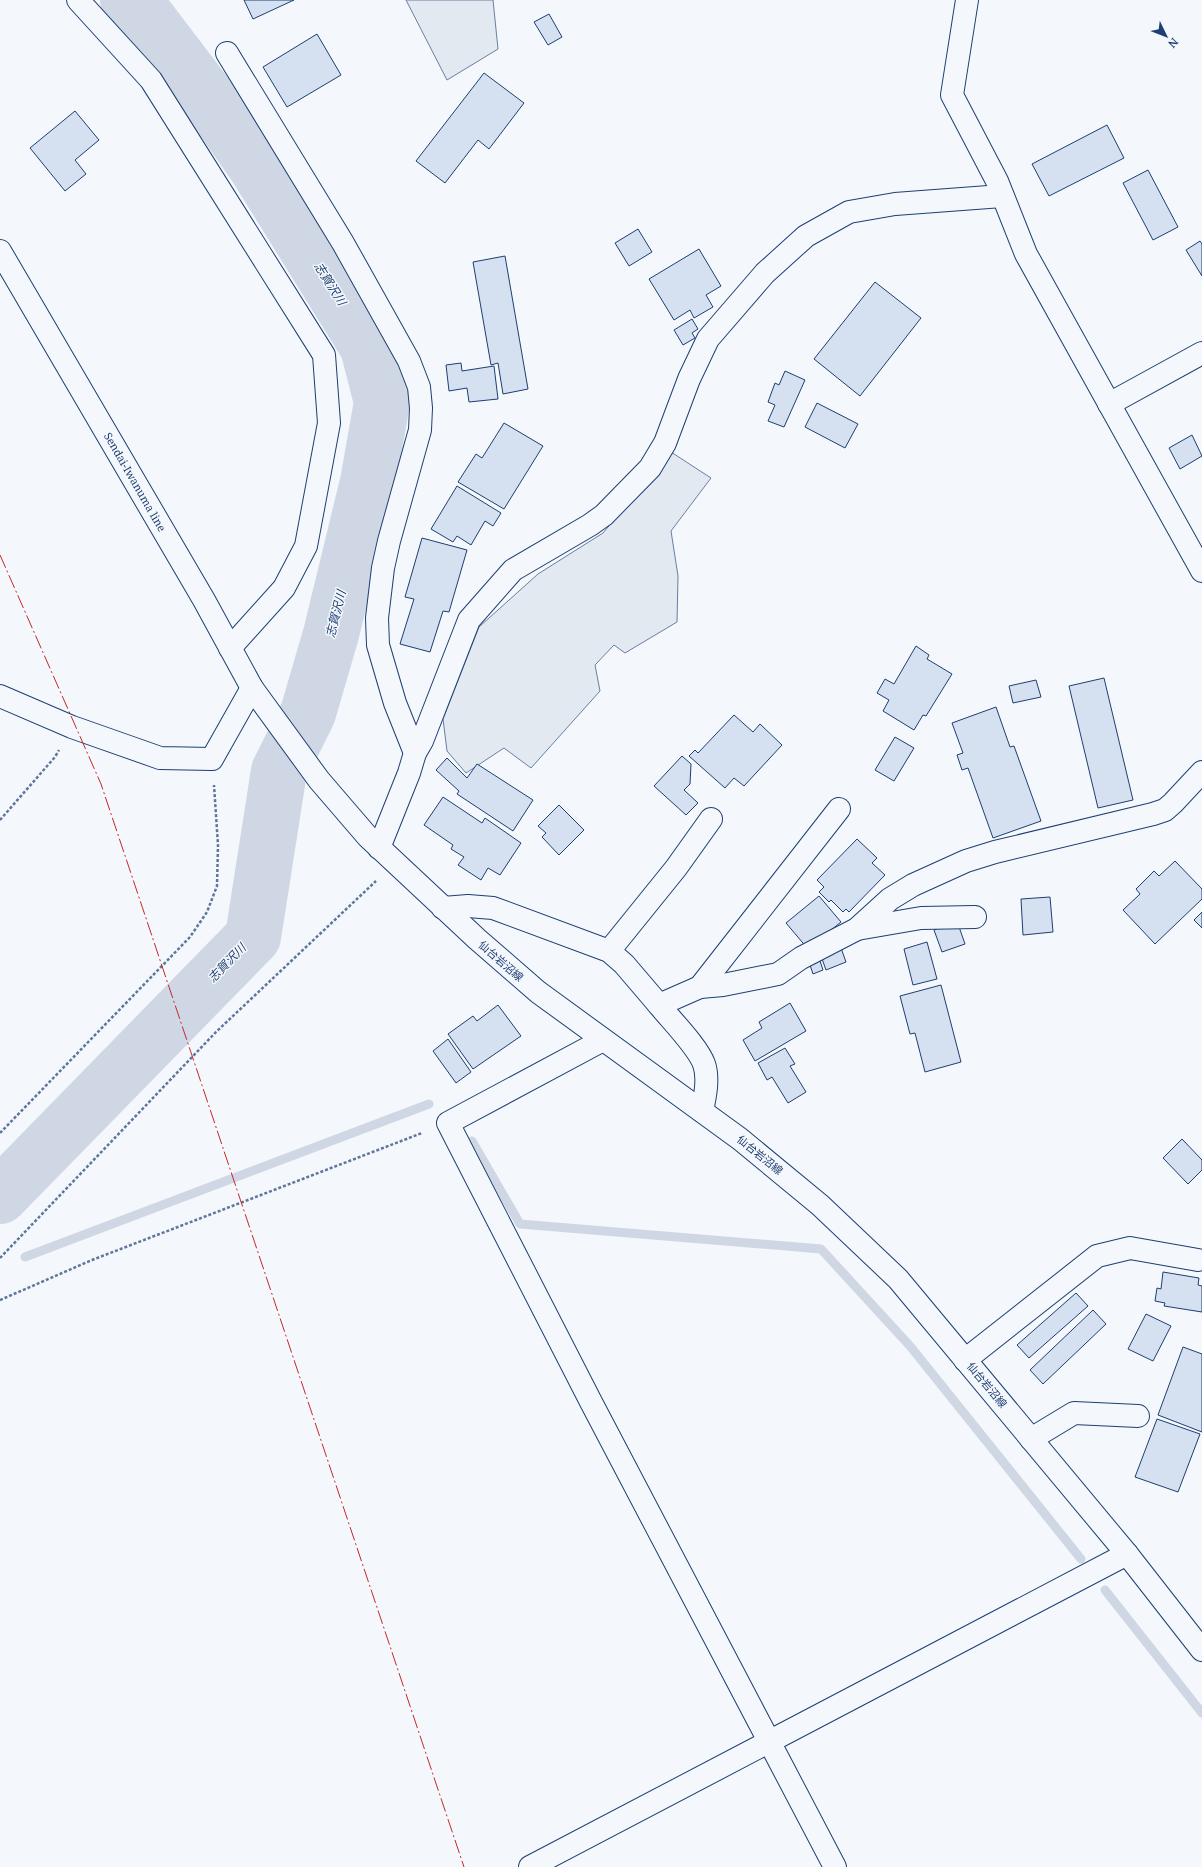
<svg xmlns="http://www.w3.org/2000/svg" width="1202" height="1867" viewBox="0 0 1202 1867" font-family="'Noto Serif','Noto Sans JP',serif">
<style>
.green{fill:#e3e9f0;stroke:#687fa3}
.lines{fill:none;stroke-linecap:round;stroke-linejoin:round}
.stream{stroke:#cfd7e4;stroke-width:9}
.river{stroke:#cfd7e4;stroke-width:56}
.building{fill:#d5e0f0;stroke:#1d3f73}
.minor-casing{stroke:#1d3f73;stroke-width:24}
.major-casing{stroke:#1d3f73;stroke-width:24}
.path{stroke:#5e769c;stroke-width:2.5;stroke-dasharray:3 2;stroke-linecap:butt}
.minor{stroke:#f4f7fb;stroke-width:22}
.major{stroke:#f4f7fb;stroke-width:22}
.power{stroke:#c62828;stroke-width:1;stroke-dasharray:14 3 2 3;stroke-linecap:butt}
.labels{text-anchor:middle;stroke-width:3;stroke-linejoin:round;paint-order:stroke}
.street-label{font-size:11px;fill:#1d3f73;stroke:#f4f7fb}
.water-label{font-size:12px;font-style:italic;fill:#1d3f73;stroke:#f4f7fb}
</style>
<rect width="100%" height="100%" fill="#f4f7fb"/>
<g class="green">
<path d="M406 0H493L498 49 447 80Z"/>
<path d="M671 452 711 478 671 531 678 576 677 622 625 653 614 645 595 665 600 691 531 768 504 748 466 773 447 751 443 719 479 627 538 574 603 533Z"/>
</g>
<g class="lines">
<g class="stream">
<path d="M472 1141 520 1224 821 1249 910 1346 1081 1559"/>
<path d="M25 1257 429 1104"/>
<path d="M1105 1590 1202 1713"/>
</g>
<path class="river" d="M0 1196 253 937 279 771 308 713 331 634 368 482 382 402 368 347 257 168 206 95 145 15 128 0"/>
</g>
<g class="building">
<path d="M244 0H294L253 19Z"/>
<path d="M549 14 562 37 548 45 534 22Z"/>
<path d="M317 34 341 75 287 107 263 67Z"/>
<path d="M484 73 524 103 489 149 478 140 445 183 416 161Z"/>
<path d="M75 111 99 140 75 160 86 174 65 191 30 148Z"/>
<path d="M1107 125 1124 158 1049 196 1032 164Z"/>
<path d="M1148 170 1178 227 1153 240 1123 183Z"/>
<path d="M638 229 652 252 629 266 615 243Z"/>
<path d="M1200 241 1202 244V276L1186 250Z"/>
<path d="M699 249 721 286 706 295 713 307 694 318 690 310 674 320 649 279Z"/>
<path d="M505 256 528 389 503 394 498 363 491 365 473 262Z"/>
<path d="M875 282 921 318 860 396 814 359Z"/>
<path d="M692 319 698 329 692 333 695 338 683 345 674 330Z"/>
<path d="M461 363 462 371 494 366 498 399 469 402 467 388 449 391 446 365Z"/>
<path d="M785 371 805 380 784 427 768 421 775 405 768 402 775 383 779 385Z"/>
<path d="M817 403 858 424 845 448 805 427Z"/>
<path d="M504 423 543 446 504 509 458 482 476 454 482 458Z"/>
<path d="M1192 435 1202 456 1180 469 1169 448Z"/>
<path d="M457 486 501 513 493 526 485 521 471 545 457 536 453 542 431 529Z"/>
<path d="M422 538 467 550 449 612 443 611 430 652 400 644 414 599 405 597Z"/>
<path d="M916 646 929 655 927 659 952 674 926 716 923 715 914 730 883 711 889 700 877 693 885 679 894 684Z"/>
<path d="M1104 678 1133 800 1098 808 1069 686Z"/>
<path d="M1036 680 1041 697 1013 703 1009 686Z"/>
<path d="M996 707 1010 747 1014 746 1041 821 993 838 968 768 962 770 957 755 963 753 952 723Z"/>
<path d="M734 715 753 732 760 724 782 745 744 786 734 778 725 788 689 756 695 750 698 753Z"/>
<path d="M895 737 914 748 894 781 875 770Z"/>
<path d="M682 756 691 764 690 784 684 790 698 803 686 815 654 786Z"/>
<path d="M447 758 467 778 477 764 533 800 513 831 457 794 459 791 436 770Z"/>
<path d="M443 797 482 823 485 818 521 843 500 875 488 868 481 880 458 865 464 857 451 849 453 845 424 825Z"/>
<path d="M559 805 584 830 559 855 542 837 546 833 538 826Z"/>
<path d="M857 839 877 858 872 863 885 875 849 912 846 909 843 912 831 900 829 902 819 892 824 887 817 880Z"/>
<path d="M1175 861 1202 889V899L1155 944 1123 910 1140 894 1136 889 1154 871 1159 876Z"/>
<path d="M819 896 841 922 808 949 786 923Z"/>
<path d="M1050 897 1053 932 1023 935 1021 899Z"/>
<path d="M1202 912V928L1194 920Z"/>
<path d="M957 921 965 944 942 952 934 930Z"/>
<path d="M927 942 937 979 913 985 904 949Z"/>
<path d="M841 948 846 962 826 970 821 956Z"/>
<path d="M819 958 823 970 813 974 809 962Z"/>
<path d="M941 985 961 1062 925 1072 915 1033 910 1034 900 996Z"/>
<path d="M790 1003 806 1031 755 1061 743 1040 762 1028 759 1022Z"/>
<path d="M498 1005 521 1036 473 1069 448 1034 473 1016 477 1021Z"/>
<path d="M448 1039 471 1072 456 1083 433 1051Z"/>
<path d="M785 1048 795 1064 790 1066 806 1092 788 1103 772 1077 767 1080 758 1063Z"/>
<path d="M1182 1139 1202 1160V1170L1188 1184 1163 1158Z"/>
<path d="M1163 1272 1199 1278 1198 1285 1202 1286V1312L1164 1306 1165 1303 1155 1301 1157 1288 1161 1289Z"/>
<path d="M1076 1293 1088 1306 1029 1358 1017 1345Z"/>
<path d="M1093 1310 1106 1324 1043 1384 1030 1370Z"/>
<path d="M1146 1314 1171 1326 1153 1361 1128 1349Z"/>
<path d="M1183 1347 1202 1354V1432L1158 1415Z"/>
<path d="M1157 1419 1200 1434 1178 1492 1135 1477Z"/>
</g>
<g class="lines">
<defs>
<g id="minor">
<path d="M78 0 151 80 324 355 329 423 306 546 284 588 230 648"/>
<path d="M967 0 952 95 997 181 1026 254 1202 571"/>
<path d="M227 53 343 243 409 361 419 387 421 408 420 430 389 541 383 568 377 618 378 645 395 703 415 753"/>
<path d="M1109 404 1202 353"/>
<path d="M0 696 72 727 160 758 212 759 252 688"/>
<path d="M379 848 409 773 415 753 422 741 469 620 513 570 590 525 604 515 650 468 665 443 689 379 708 339 765 273 806 236 849 212 895 204 1002 196"/>
<path d="M443 908 468 906 493 908 609 951 624 964 659 1005 700 987 723 985 778 974 801 958 857 929 890 899 913 885 966 861 995 852 1153 814 1165 810 1173 803 1202 772"/>
<path d="M857 929 921 918 975 917"/>
<path d="M609 951 676 868 711 819"/>
<path d="M700 987 839 809"/>
<path d="M659 1005C671 1020 698 1047 704 1064 709 1078 705 1097 702 1111"/>
<path d="M603 1040 448 1123 591 1402 835 1867"/>
<path d="M965 1360 1097 1256 1130 1248 1198 1260"/>
<path d="M1031 1439 1074 1413 1138 1416"/>
<path d="M530 1867 1127 1554"/>
</g>
<path id="major" d="M0 251 204 600 252 688 319 780 368 837 477 939 538 992 740 1139 820 1205 898 1279 1127 1554 1202 1650"/>
</defs>
<use href="#minor" class="minor-casing"/>
<use href="#major" class="major-casing"/>
<g class="path">
<path d="M0 820 55 757 59 750"/>
<path d="M0 1133 190 937 207 912 217 886 218 845 214 785"/>
<path d="M0 1258 216 1032 376 881"/>
<path d="M0 1300 92 1260 422 1133"/>
</g>
<use href="#minor" class="minor"/>
<use href="#major" class="major"/>
<path class="power" d="M0 555 101 784 464 1867"/>
</g>
<g class="labels">
<g class="street-label">
<text transform="translate(135 482) rotate(60)" y="4">Sendai-Iwanuma line</text>
<text transform="translate(501 961) rotate(41)" y="4">仙台岩沼線</text>
<text transform="translate(760 1155) rotate(39)" y="4">仙台岩沼線</text>
<text transform="translate(987 1385) rotate(50)" y="4">仙台岩沼線</text>
</g>
<g class="water-label">
<text transform="translate(330 284) rotate(58)" y="4">志賀沢川</text>
<text transform="translate(336 614) rotate(-76)" y="4">志賀沢川</text>
<text transform="translate(227 963) rotate(-46)" y="4">志賀沢川</text>
</g>
</g>
<g transform="translate(1166 36) rotate(133)" stroke="#f4f7fb" stroke-width="3" paint-order="stroke">
<path d="M0-3L7 15L0 10L-7 15Z" fill="#1d3f73"/>
<text y="-6" font-size="11" font-weight="bold" text-anchor="middle" fill="#1d3f73">N</text>
</g>
</svg>
